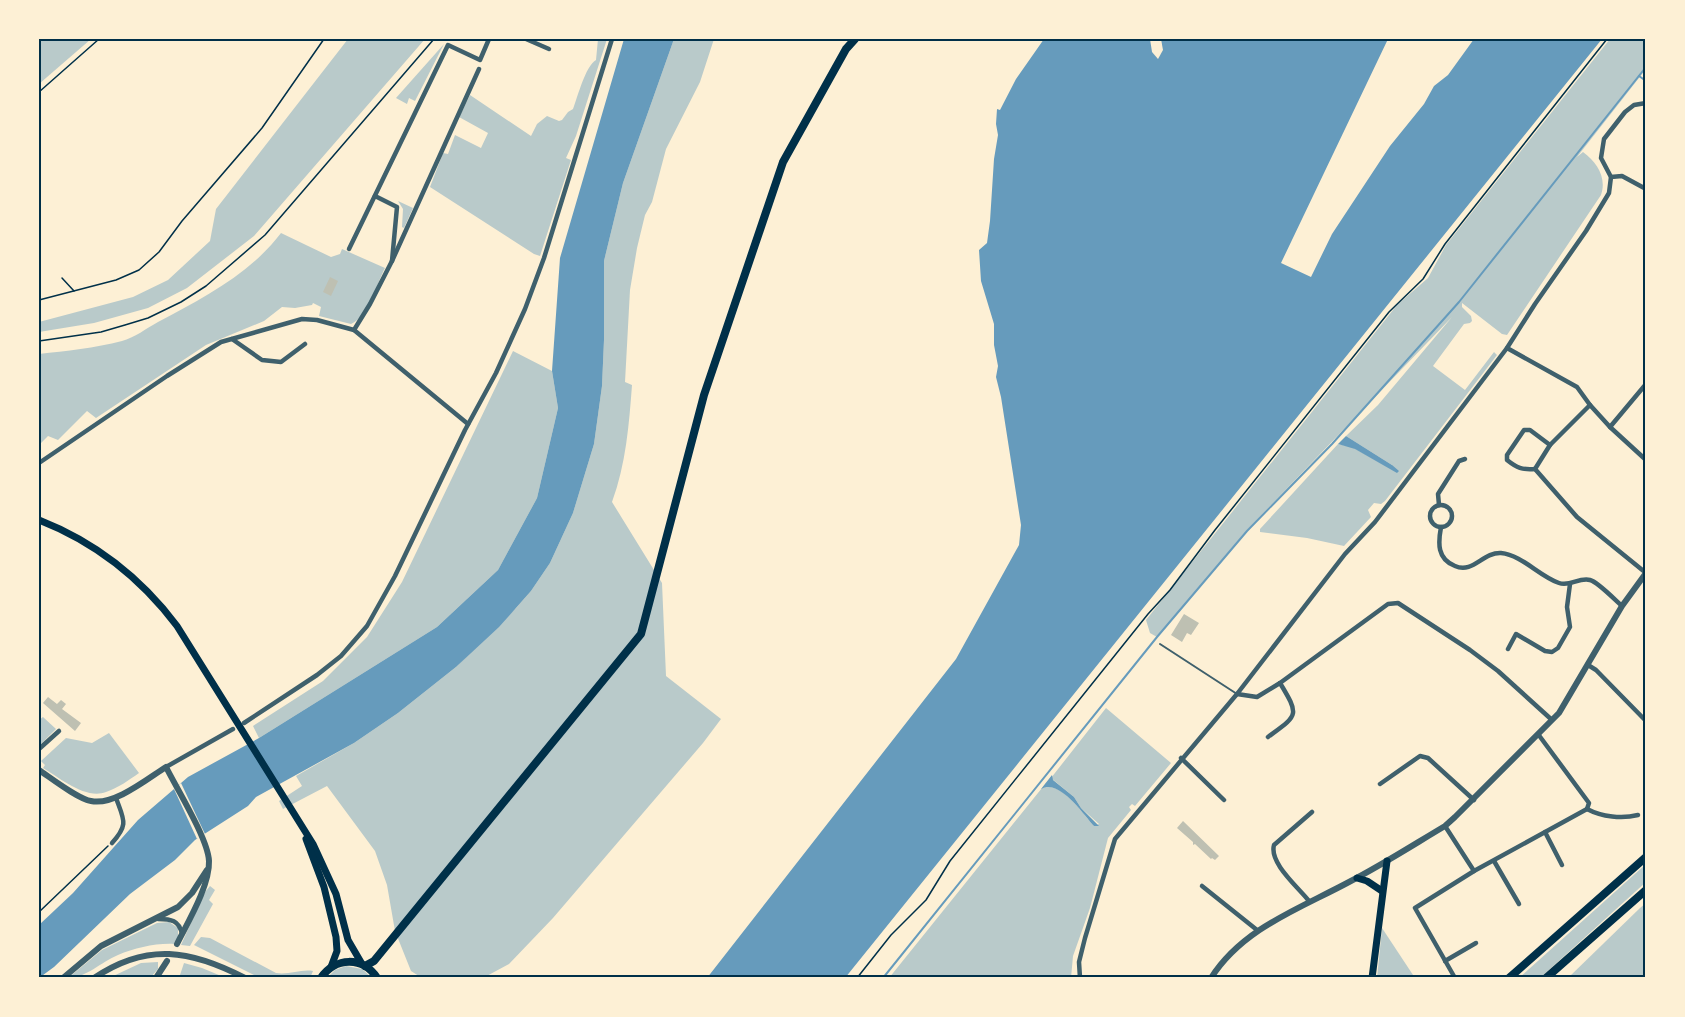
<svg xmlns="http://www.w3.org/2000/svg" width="1685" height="1017" viewBox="0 0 1685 1017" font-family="Montserrat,sans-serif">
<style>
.green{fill:#b9caca}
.water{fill:#669bbc}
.pier{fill:#fdf0d5}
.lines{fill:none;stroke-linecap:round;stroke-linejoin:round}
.stream{stroke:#669bbc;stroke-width:2}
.building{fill:#bec0b2}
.path{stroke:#003049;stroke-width:1.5}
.service{stroke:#3f606c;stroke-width:2}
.minor{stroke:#3f606c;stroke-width:4.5}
.tertiary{stroke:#3f606c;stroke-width:6}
.secondary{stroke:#003049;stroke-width:7}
.primary{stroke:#003049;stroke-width:8}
.trunk{stroke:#003049;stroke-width:8}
.neatline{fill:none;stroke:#003049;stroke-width:2}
</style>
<rect width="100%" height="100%" fill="#fdf0d5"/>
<g class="green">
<path d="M39 39H91L39 84Z"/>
<path d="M348 39H425L254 236 187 288 148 308 94 323 39 332V322L133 297 168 280 210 241 216 209Z"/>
<path d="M598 39H607L576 136 566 158 571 160 540 256 534 254 430 187 443 153 448 154 455 135 481 148 488 133 459 117 470 95 531 136 537 124 547 116 559 121 562 120 568 112 573 109C578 96 585 67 596 60Z"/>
<path d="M674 39H714L700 82 666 149 652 202 645 215 637 248 630 290 625 382 632 385C629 425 626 464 612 502L662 583 666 676 721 719 703 743 553 918 509 964 483 978H422L411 971 395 931 387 885 375 851 327 786 283 809 279 801 302 786 296 776 354 743 398 713 456 667 516 608 531 591 550 563 573 513 594 444 602 386 604 340V261L623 183Z"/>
<path d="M1610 39H1646V69L1577 157 1583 152C1597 162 1607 178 1601 195L1507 335 1502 334 1462 303V307L1471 316 1472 321 1470 323 1464 324 1433 366 1465 390 1494 352 1497 355 1385 501 1381 504 1374 503 1368 510 1371 517 1344 546 1307 538 1260 532V529L1338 444 1352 447 1390 468 1392 465 1346 436 1378 405 1452 317 1247 530 1157 637 1150 633 1146 620 1397 305 1428 278 1446 245Z"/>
<path d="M444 44 415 101 409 98 407 104 396 98Z"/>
<path d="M398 201 413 208 404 228 402 227 403 209Z"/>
<path d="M281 233 331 257 340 254 342 249 385 268C376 285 369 316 351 324L319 316 321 307 313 303 312 305 295 308 282 307 264 321 206 345 96 418 87 411 58 440 48 436 39 445V354C66 351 95 348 122 341 134 338 147 328 158 322 203 298 250 274 281 233Z"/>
<path d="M513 351 552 371 558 408 537 498 498 570 437 627 259 738 253 726 323 681 367 637 402 582Z"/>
<path d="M1106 708 1171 763 1135 806 1132 804 1129 807 1131 810 1108 838 1090 908 1073 956 1071 978H889L1042 788C1061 780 1082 813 1094 826L1099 824 1081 808 1074 797 1051 778Z"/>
<path d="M43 717 56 729 39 746V720Z"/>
<path d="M109 733 139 773C129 780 118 788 106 792 86 800 60 778 43 768L45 765 41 761 66 738 92 743Z"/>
<path d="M1646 864V882L1540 978H1519Z"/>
<path d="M210 886 215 890 209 900 213 904 190 946 181 945 205 892Z"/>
<path d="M1646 903V978H1568L1640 908Z"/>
<path d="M169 922 178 928V937L174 944C156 943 135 948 118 955 101 962 86 978 68 978L102 950 157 923Z"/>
<path d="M1382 928 1415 978H1377Z"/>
<path d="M201 937 210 938 276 973C289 975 301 969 313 971L310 978H260L194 945Z"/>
<path d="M158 962V969L150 978H109L141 963Z"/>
<path d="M184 963 202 968 226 978H179Z"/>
<path d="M346 966 362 969 372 978H327L335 970Z"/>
</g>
<g class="water">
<path d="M624 39H674L623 183 604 261V340L602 386 594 444 573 513 550 563 531 591 499 627 456 667 398 713 354 743 256 797 248 806 195 840 175 860 130 894 54 967 39 978V925L73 893 138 820 188 777 259 738 437 627 498 570 537 498 558 408 552 371 560 258Z"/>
<path d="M1044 39H1388L1281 263 1311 277 1332 234 1390 146 1424 104 1434 86 1448 75 1474 39H1602L845 978H707L956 659 1019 545 1021 525 1001 397 996 377 998 366 994 345V324L981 281 979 250 987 243 990 221 994 159 998 135 996 124 997 109 1000 110 1016 79Z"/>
<path d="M1346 436 1392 465 1399 471 1397 473 1355 449 1338 444Z"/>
<path d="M1052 775 1053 780 1074 797 1081 808 1099 826H1094C1083 814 1059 778 1041 789Z"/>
</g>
<g class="pier">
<path d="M1150 39H1161L1163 50 1158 59 1152 52Z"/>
<path d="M181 783 205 834 197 839 174 789Z"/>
</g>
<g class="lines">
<g class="stream">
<path d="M1639 76 1646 81"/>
<path d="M883 978 1157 637 1247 531 1332 444 1459 302 1646 67"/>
</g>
</g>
<g class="building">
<path d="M330 277 338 281 331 296 323 292Z"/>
<path d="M1184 614 1199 623 1191 635 1187 633 1182 642 1171 635Z"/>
<path d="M48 697 57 704 61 700 66 704 62 709 81 723 75 731 43 703Z"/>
<path d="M1183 821 1219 856 1215 860 1212 858 1211 859 1195 844 1193 845V842L1177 828Z"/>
</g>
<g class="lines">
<g class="path">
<path d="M39 92 99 39"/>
<path d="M62 278 74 291"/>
<path d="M39 300 116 280 139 270 159 252 182 221 262 128 324 39"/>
<path d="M39 341 101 332 125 325 148 318 181 302 206 286 265 235 434 39"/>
<path d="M39 912 108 846"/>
<path d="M857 978 891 935 926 900 950 861 1148 614 1170 590 1215 530 1389 312 1423 279 1445 244 1607 39"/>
</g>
<path class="service" d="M1160 644 1237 694"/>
<g class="minor">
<path d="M526 39 549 49"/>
<path d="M1611 177 1622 176 1646 189"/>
<path d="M349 249 448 45 480 60 489 39"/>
<path d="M392 261 479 69"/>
<path d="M354 330 370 304 392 261 397 207 375 196"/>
<path d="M232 339 262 360 281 362 305 344"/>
<path d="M1507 348 1577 387 1590 405 1610 427 1646 460"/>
<path d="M1590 405 1550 445 1535 469 1577 517 1646 573"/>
<path d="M1610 427 1646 384"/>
<path d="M39 463 167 376 221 342 302 319 317 320 354 330 468 424"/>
<path d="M1535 469C1522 470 1517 468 1507 460V455L1524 430H1530L1550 445"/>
<path d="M1439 505 1438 494 1459 461 1465 459"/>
<circle cx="1441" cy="516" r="11"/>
<path d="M1441 527C1438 543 1437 559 1455 566 1473 574 1483 552 1501 553 1522 555 1539 576 1559 583 1570 587 1579 577 1590 580 1598 582 1615 600 1622 606"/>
<path d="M1508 649 1516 634 1545 651 1552 652 1558 648 1570 627 1567 607 1570 584"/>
<path d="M1588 665 1596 670 1646 721"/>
<path d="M1237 694 1257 697 1280 683 1388 604 1398 603 1470 650 1498 671 1552 720"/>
<path d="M244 723 317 675 341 656 367 626 395 576 465 430 496 373 525 309 544 258 612 39"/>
<path d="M1538 734 1589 803 1587 809"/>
<path d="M1268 737C1298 715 1300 716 1280 683"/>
<path d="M39 749 59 731"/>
<path d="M1181 758 1224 800"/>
<path d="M166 767 233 729"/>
<path d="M1380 784 1420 756 1428 758 1474 800"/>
<path d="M1587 809C1602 817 1622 819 1638 815"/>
<path d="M1445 826 1474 871"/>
<path d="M1545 832 1562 865"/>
<path d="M112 843C129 824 124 820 116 798"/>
<path d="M1494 861 1519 904"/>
<path d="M1202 886 1257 930"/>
<path d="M1309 901C1298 887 1269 863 1274 845L1312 812"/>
<path d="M158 919C171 919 179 920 182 934"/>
<path d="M1445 961 1476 943"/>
<path d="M1080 978 1079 962 1085 938 1115 839 1237 694 1345 554 1375 522 1507 348 1535 304 1586 231 1609 193 1611 177 1601 158 1604 139 1625 112 1634 105 1646 103"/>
<path d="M1455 978 1415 908 1474 871 1587 809"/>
</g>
<g class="tertiary">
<path d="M39 770C51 778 78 799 91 801 114 806 147 779 166 767 177 789 208 839 209 861 210 885 188 922 177 944"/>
<path d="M63 978 101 946 178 907 192 893 207 870"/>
<path d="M94 978C147 942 191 950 245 978"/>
<path d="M156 978 167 961"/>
<path d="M1211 978C1243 928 1299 909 1349 882 1382 865 1413 845 1445 826L1455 817 1559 713 1622 606 1646 573"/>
</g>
<g class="secondary">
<path d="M39 520C95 542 141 578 177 626L313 844 336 894 348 940 362 964"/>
<path d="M306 839 324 887 336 937 337 951 331 967"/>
<path d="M1357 878 1367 881 1382 891"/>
<path d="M1372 978 1387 861"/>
</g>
<g class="primary">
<path d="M365 966 374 961 641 634 704 395 783 162 846 49 855 39"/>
<path d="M321 978C335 957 363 956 377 978"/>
</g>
<g class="trunk">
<path d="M1509 978 1646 857"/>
<path d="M1546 978 1646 890"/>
</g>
</g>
<rect width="1685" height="1017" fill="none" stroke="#fdf0d5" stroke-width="81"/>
<rect x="40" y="40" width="1604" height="936" class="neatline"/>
</svg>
